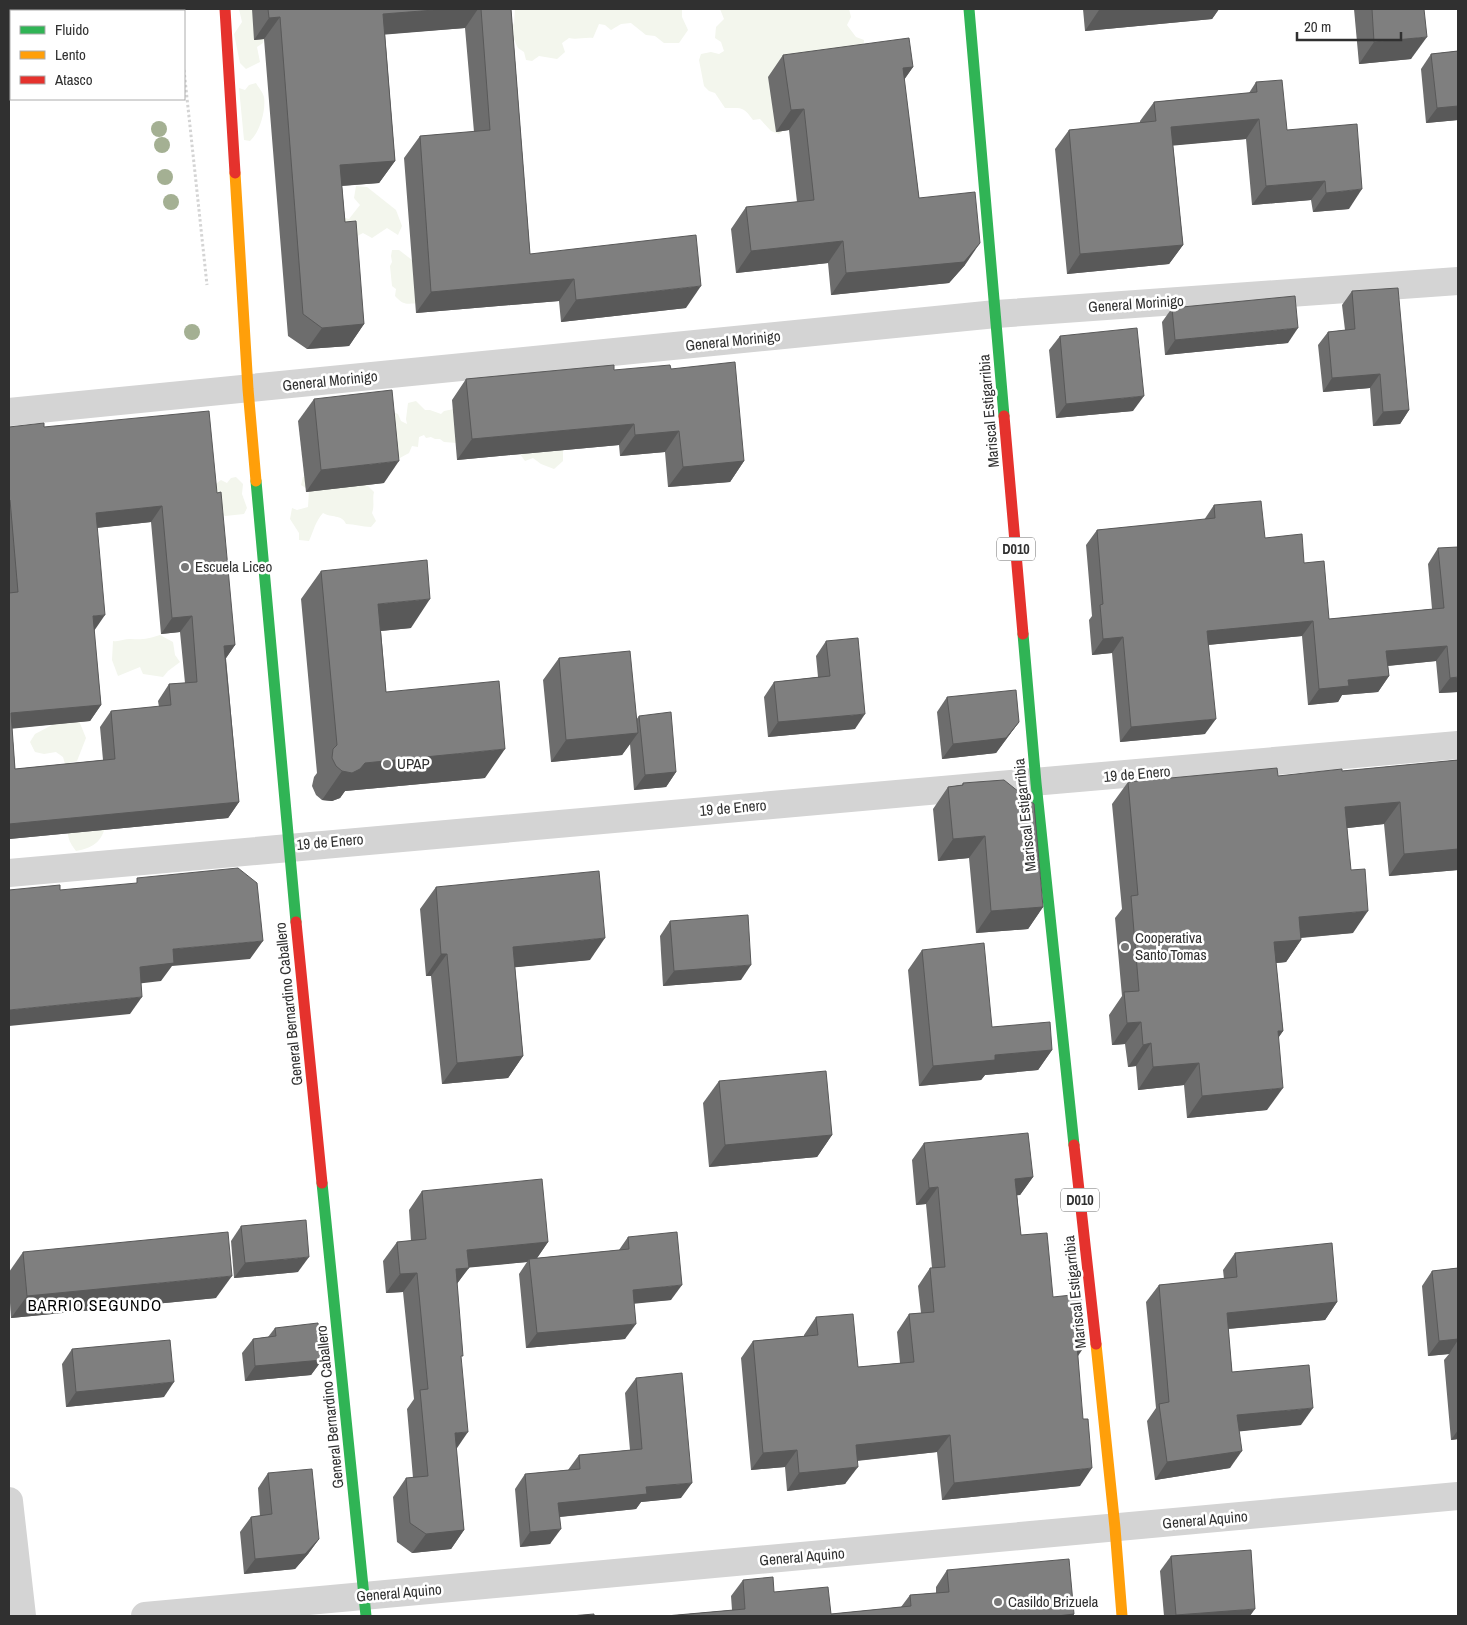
<svg xmlns="http://www.w3.org/2000/svg" width="1467" height="1625" viewBox="0 0 1467 1625" font-family="'Archivo Narrow',sans-serif">
<style>
.green{fill:#f3f6ed}
.lines{fill:none;stroke-linecap:round;stroke-linejoin:round}
.path{stroke:#d4d4d4;stroke-width:3;stroke-dasharray:2.5 2.5;stroke-linecap:butt}
.street{stroke:#d4d4d4;stroke-width:28}
.fast{stroke:#30b455;stroke-width:11}
.slow{stroke:#ff9f0a;stroke-width:11}
.jam{stroke:#e5322d;stroke-width:11}
.tree{fill:#a4b093}
.wall{fill:#6d6d6d;fill-rule:evenodd}
.shaded-wall{fill:#595959}
.building{fill:#7f7f7f;stroke:#595959;fill-rule:evenodd}
.poi-dot{fill:#787878;stroke:#fff;stroke-width:2}
.labels{text-anchor:middle;stroke-width:5;stroke-linejoin:round;paint-order:stroke}
.shield{fill:#fff;stroke:#6e6e6e;stroke-width:1}
.shield-label{font-size:14px;font-weight:bold;fill:#303030}
.street-label{font-size:15px;fill:#303030;stroke:#fff}
.poi-label{font-size:15px;fill:#303030;stroke:#fff;text-anchor:start}
.neighbourhood-label{font-size:16px;letter-spacing:1px;fill:#000;stroke:#fff}
</style>
<rect width="100%" height="100%" fill="#fff"/>
<g class="green">
<path d="M239 9H263L266 31 263 43 257 47 260 62 246 69 240 63 234 34 242 22Z"/>
<path d="M515 9H682V17L688 30 679 43H664L655 36 646 35 631 23 621 24 611 30 605 25 599 24 593 38C585 37 576 40 569 38L562 43 565 52 557 59 539 56 532 61 526 60 524 52 518 48 510 31 514 23Z"/>
<path d="M720 9H849L851 17 847 25 856 37 864 40 863 50 789 126 779 134 771 131 760 119 753 120C743 106 742 108 725 108L715 93 709 91 704 86 699 60 701 54 711 52 719 54 724 51 721 42 715 38 716 27 724 19Z"/>
<path d="M256 83C258 87 263 92 264 97 266 110 260 132 250 141L244 140 239 88 245 90 249 85Z"/>
<path d="M356 186 367 187 396 210 402 226 398 235 387 228 372 238 363 233 352 239 337 216 349 219 360 205 354 198Z"/>
<path d="M392 250H399L412 260 419 259 421 304C408 302 406 308 395 296L396 289 392 286 390 266 392 262 391 256Z"/>
<path d="M416 401 425 410H430L441 414 444 411 459 408 457 443 444 442 440 439H435L431 437 426 438 424 435 419 437 418 447 412 446 409 453 398 459 390 411 398 414 401 421 407 424 406 419 408 403Z"/>
<path d="M563 448V461L554 469 541 464 533 458 525 461 517 450Z"/>
<path d="M368 474 367 485 374 492C372 499 375 505 372 513L376 521 371 527C362 527 355 524 346 524 342 514 331 518 323 513 315 522 314 530 309 541L299 540V533L290 519 292 508 297 510 308 507 309 490 301 485 303 477 314 475Z"/>
<path d="M236 477 243 484 242 494 247 508 244 514 225 516 216 509 213 486 221 480 227 483 231 478Z"/>
<path d="M160 635 173 642 175 655 180 662 168 671 163 677 143 674 140 667 118 676 112 660 113 641C119 642 124 639 130 639 143 640 147 639 160 635Z"/>
<path d="M68 694 86 738 77 761 65 764 63 757 56 752 44 754 35 752 30 742 35 734 52 725V720Z"/>
<path d="M107 821C102 841 96 847 76 851 69 842 67 837 68 826Z"/>
</g>
<g class="lines">
<g class="path">
<path d="M177 9 178 11"/>
<path d="M9 54H11"/>
<path d="M184 70 207 285"/>
</g>
<g class="street">
<path d="M9 412 996 314 1458 281"/>
<path d="M9 873C492 827 975 788 1458 745"/>
<path d="M9 1501 22 1616"/>
<path d="M145 1616 1458 1496"/>
</g>
<g class="fast">
<path d="M969 9 1004 416"/>
<path d="M256 481 296 922"/>
<path d="M1023 634 1036 783 1074 1145"/>
<path d="M322 1183 366 1616"/>
</g>
<g class="slow">
<path d="M235 173 248 389 256 481"/>
<path d="M1096 1344 1115 1528 1122 1616"/>
</g>
<g class="jam">
<path d="M225 9 235 173"/>
<path d="M1004 416 1023 634"/>
<path d="M296 922 322 1183"/>
<path d="M1074 1145 1096 1344"/>
</g>
</g>
<g class="tree">
<circle cx="159" cy="129" r="8"/>
<circle cx="162" cy="145" r="8"/>
<circle cx="165" cy="177" r="8"/>
<circle cx="171" cy="202" r="8"/>
<circle cx="192" cy="332" r="8"/>
</g>
<g class="wall">
<path d="M252 9H511L530 254 686 308 561 322 559 301 416 313 404 158 420 136 474 132 465 28 385 34 395 161 379 183 342 186 345 222 364 324 349 346 307 349 288 336 264 39 254 40Z"/>
<path d="M1083 9H1219L1212 19 1085 31Z"/>
<path d="M1354 9H1424L1411 59 1359 64Z"/>
<path d="M1458 51V120L1426 123 1421 69 1431 54Z"/>
<path d="M783 55 913 67 904 80 919 198 965 265 949 283 831 295 828 263 736 273 731 229 746 207 797 202 789 130 776 132 768 77Z"/>
<path d="M1256 82 1287 130 1349 209 1313 212 1311 200 1252 205 1246 139 1173 145 1183 245 1169 264 1067 274 1055 149 1069 130 1140 123V121L1154 102 1249 93Z"/>
<path d="M1352 291 1409 410 1400 424 1373 426 1370 388 1323 392 1318 345 1328 332 1345 330 1342 305Z"/>
<path d="M1172 308 1288 343 1165 355 1162 322Z"/>
<path d="M1060 336 1133 411 1056 418 1049 350Z"/>
<path d="M671 369 744 461 730 482 668 487 665 452 620 456 619 445 457 460 452 400 466 379 614 370Z"/>
<path d="M314 399 384 483 306 492 298 421Z"/>
<path d="M9 427H44L217 493 235 645 226 658 239 802 228 818 9 839ZM151 522 161 634 180 632 185 683 169 684 158 701 159 707 111 711 100 727 103 760 15 769 12 728 90 721 101 705 94 631 97 528Z"/>
<path d="M1214 505 1304 563 1329 619 1432 609 1428 564 1438 548 1458 692 1439 693 1436 661 1388 666 1389 676 1378 692 1342 695 1338 702 1308 705 1302 636 1208 645 1205 734 1120 742 1112 653 1092 655 1089 620 1092 616 1086 545 1097 530 1204 520Z"/>
<path d="M321 571 411 628 381 631 386 692 485 778 345 791 340 798 332 801 322 800 316 795 312 786 314 777 317 773 301 599Z"/>
<path d="M826 641 855 729 768 737 764 697 774 682 818 677 816 656Z"/>
<path d="M559 658 636 720 639 716 676 772 666 787 634 790 630 744 622 755 551 762 543 680Z"/>
<path d="M947 697 1019 722 996 753 942 759 937 712Z"/>
<path d="M1458 760V870L1389 876 1384 824 1347 828 1353 933 1301 938V940L1286 962 1276 963 1283 1031 1278 1038 1267 1110 1187 1118 1184 1085 1138 1090 1136 1066 1128 1067 1125 1044 1112 1045 1109 1015 1122 996 1115 918 1122 909 1112 804 1128 782 1278 776 1342 771Z"/>
<path d="M963 783 1043 907 1028 929 976 933 969 858 938 861 933 809 948 787 962 785Z"/>
<path d="M436 887 590 960 515 967 523 1056 508 1078 442 1084 431 976H426L420 909Z"/>
<path d="M670 921 741 980 663 986 660 936Z"/>
<path d="M922 950 992 1027 1052 1050 1038 1070 985 1075 981 1080 919 1086 908 970Z"/>
<path d="M719 1081 832 1135 817 1157 709 1167 703 1103Z"/>
<path d="M924 1143 1033 1177 1020 1195H1017L1021 1235 1053 1297 1078 1356 1080 1486 942 1500 937 1452 857 1461 845 1484 787 1491 785 1467 751 1470 741 1358 753 1341 804 1336V1335L816 1317 858 1367 900 1363 897 1332 909 1314 921 1313 918 1286 930 1268H932L926 1204 916 1205 912 1160Z"/>
<path d="M422 1191 548 1242 537 1258 619 1250 628 1237 671 1300 634 1303 625 1339 526 1348 519 1274 527 1262 469 1267 457 1284 461 1359 456 1449 464 1530 451 1549 412 1553 397 1542 393 1497 406 1478H413L407 1409 414 1399 403 1292 386 1293 383 1261 397 1242 411 1241 409 1210Z"/>
<path d="M241 1226 298 1272 234 1278 231 1241Z"/>
<path d="M23 1252 216 1298 11 1318 9 1288V1272Z"/>
<path d="M1235 1253 1337 1302 1325 1320 1228 1329 1232 1372 1301 1425 1239 1431 1230 1468 1155 1480 1147 1421 1156 1408 1146 1302 1159 1285 1224 1279 1223 1270Z"/>
<path d="M1458 1268V1439L1451 1440 1444 1360 1449 1354 1428 1356 1422 1286 1432 1271Z"/>
<path d="M275 1328 322 1360 311 1375 245 1381 242 1353 253 1339 268 1337Z"/>
<path d="M72 1349 164 1397 66 1407 62 1364Z"/>
<path d="M636 1378 681 1498 641 1502 636 1509 560 1517 550 1544 520 1547 515 1489 525 1474 568 1470 579 1455 630 1450 625 1393Z"/>
<path d="M268 1473 319 1539 308 1554 295 1569 244 1574 240 1532 251 1517 260 1516 258 1488Z"/>
<path d="M1171 1556 1250 1616H1164L1160 1571Z"/>
<path d="M947 1570 1074 1614 1073 1616H666L732 1610 731 1596 743 1580 831 1614 901 1607 910 1595 936 1593V1587Z"/>
</g>
<g class="shaded-wall">
<path d="M447 9H478L465 28 368 36 383 14Z"/>
<path d="M1110 9H1219L1212 19 1085 31 1099 10Z"/>
<path d="M280 17 264 39 254 40 269 18Z"/>
<path d="M1427 37 1411 59 1359 64 1374 42Z"/>
<path d="M913 67 898 88 903 68Z"/>
<path d="M1458 106V120L1426 123 1437 108Z"/>
<path d="M804 109 789 130 776 132 791 110Z"/>
<path d="M1259 119 1246 139 1158 147 1171 127Z"/>
<path d="M395 161 379 183 325 187 340 165Z"/>
<path d="M1325 181 1311 200 1252 205 1266 186Z"/>
<path d="M1362 189 1349 209 1313 212 1326 193Z"/>
<path d="M843 241 828 263 736 273 751 251Z"/>
<path d="M980 243 965 265 949 283 831 295 846 273Z"/>
<path d="M1183 245 1169 264 1067 274 1080 254Z"/>
<path d="M574 279 559 301 416 313 431 292Z"/>
<path d="M701 286 686 308 561 322 576 300Z"/>
<path d="M364 324 349 346 307 349 322 328Z"/>
<path d="M1298 328 1288 343 1165 355 1175 340Z"/>
<path d="M1380 374 1370 388 1323 392 1332 378Z"/>
<path d="M1144 396 1133 411 1056 418 1066 404Z"/>
<path d="M1409 410 1400 424 1373 426 1383 412Z"/>
<path d="M634 424 619 445 457 460 472 439Z"/>
<path d="M679 431 665 452 620 456 635 435Z"/>
<path d="M399 461 384 483 306 492 321 470Z"/>
<path d="M744 461 730 482 668 487 683 467Z"/>
<path d="M162 506 151 522 85 529 96 513Z"/>
<path d="M430 599 411 628 359 633 378 604Z"/>
<path d="M105 615 94 631 93 616Z"/>
<path d="M192 616 180 632 161 634 172 618Z"/>
<path d="M1313 621 1302 636 1196 646 1207 631Z"/>
<path d="M1123 637 1112 653 1092 655 1103 639Z"/>
<path d="M235 645 224 661V646Z"/>
<path d="M1447 646 1436 661 1375 667 1386 651Z"/>
<path d="M1389 676 1378 692 1342 695 1338 702 1308 705 1319 689 1348 680Z"/>
<path d="M1458 677V692L1439 693 1450 678Z"/>
<path d="M101 705 90 721 9 729 11 713Z"/>
<path d="M865 714 855 729 768 737 778 722Z"/>
<path d="M1216 719 1205 734 1120 742 1131 727Z"/>
<path d="M1019 722 996 753 942 759 953 744Z"/>
<path d="M638 733 622 755 551 762 566 740Z"/>
<path d="M505 749 485 778 345 791 340 798 332 801 322 800 342 771 365 763Z"/>
<path d="M676 772 666 787 634 790 645 775Z"/>
<path d="M239 802 228 818 9 839V824Z"/>
<path d="M1400 802 1384 824 1330 830 1345 807Z"/>
<path d="M985 836 969 858 938 861 953 839Z"/>
<path d="M1458 849V870L1389 876 1404 854Z"/>
<path d="M1043 907 1028 929 976 933 991 911Z"/>
<path d="M1368 911 1353 933 1284 939 1299 917Z"/>
<path d="M605 938 590 960 498 969 513 947Z"/>
<path d="M1301 940 1286 962 1259 965 1274 942Z"/>
<path d="M263 941 250 959 172 966 161 981 127 985 140 967 173 949Z"/>
<path d="M441 954H447L431 976H426Z"/>
<path d="M751 965 741 980 663 986 674 971Z"/>
<path d="M142 997 130 1014 9 1026V1010Z"/>
<path d="M1141 1022 1125 1044 1112 1045 1127 1023Z"/>
<path d="M1278 1031H1283L1267 1054Z"/>
<path d="M1151 1043 1136 1066 1128 1067 1143 1045Z"/>
<path d="M1052 1050 1038 1070 985 1075 981 1080 919 1086 933 1066 995 1055Z"/>
<path d="M523 1056 508 1078 442 1084 457 1063Z"/>
<path d="M1199 1063 1184 1085 1138 1090 1153 1067Z"/>
<path d="M1283 1088 1267 1110 1187 1118 1202 1096Z"/>
<path d="M832 1135 817 1157 709 1167 725 1145Z"/>
<path d="M1033 1177 1020 1195 1003 1197 1015 1179Z"/>
<path d="M938 1187 926 1204 916 1205 929 1188Z"/>
<path d="M548 1242 535 1261 529 1259 527 1262 454 1269 467 1250Z"/>
<path d="M309 1257 298 1272 234 1278 245 1263Z"/>
<path d="M469 1268 455 1286 456 1269Z"/>
<path d="M417 1273 403 1292 386 1293 400 1274Z"/>
<path d="M232 1276 216 1298 11 1318 27 1296Z"/>
<path d="M682 1285 671 1300 622 1305 633 1290Z"/>
<path d="M1337 1302 1325 1320 1215 1330 1227 1313Z"/>
<path d="M636 1324 625 1339 526 1348 537 1333Z"/>
<path d="M1458 1339V1340L1449 1354 1428 1356 1439 1341Z"/>
<path d="M1086 1344 1074 1362 1077 1345Z"/>
<path d="M322 1360 311 1375 245 1381 255 1366Z"/>
<path d="M174 1382 164 1397 66 1407 76 1392Z"/>
<path d="M1313 1408 1301 1425 1225 1433 1237 1415Z"/>
<path d="M1458 1430V1439L1451 1440Z"/>
<path d="M468 1432 455 1451V1433Z"/>
<path d="M950 1435 937 1452 843 1462 856 1445Z"/>
<path d="M797 1450 785 1467 751 1470 763 1453Z"/>
<path d="M1242 1451 1230 1468 1155 1480 1167 1462Z"/>
<path d="M858 1467 845 1484 787 1491 799 1473Z"/>
<path d="M1092 1468 1080 1486 942 1500 954 1483Z"/>
<path d="M692 1483 681 1498 641 1502 636 1509 548 1518 558 1503 646 1487Z"/>
<path d="M561 1529 550 1544 520 1547 530 1532Z"/>
<path d="M464 1530 451 1549 412 1553 426 1534Z"/>
<path d="M319 1539 308 1554 295 1569 244 1574 255 1559Z"/>
<path d="M1255 1609 1250 1616H1175L1176 1615Z"/>
<path d="M1074 1614 1073 1616H1056H1057Z"/>
</g>
<g class="building">
<path d="M268 9H447L383 14 395 161 340 165 345 222 356 221 364 324 322 328 303 314 280 17 269 18Z"/>
<path d="M481 9H511L530 254 696 235 701 286 576 300 574 279 431 292 420 136 490 130Z"/>
<path d="M1372 9H1424L1427 37 1374 42Z"/>
<path d="M909 38 913 67 903 68 919 198 975 192 980 243 964 262 846 273 843 241 751 251 746 207 814 200 804 109 791 110 783 55Z"/>
<path d="M1458 51V106L1437 108 1431 54Z"/>
<path d="M1282 80 1287 130 1357 124 1362 189 1326 193 1325 181 1266 186 1259 119 1171 127 1183 245 1080 254 1069 130 1156 121 1154 102 1257 92 1256 82Z"/>
<path d="M1398 288 1409 410 1383 412 1380 374 1332 378 1328 332 1355 329 1352 291Z"/>
<path d="M1295 296 1298 328 1175 340 1172 308Z"/>
<path d="M1137 328 1144 396 1066 404 1060 336Z"/>
<path d="M735 362 744 461 683 467 679 431 635 435 634 424 472 439 466 379 614 365V370L670 365 671 369Z"/>
<path d="M392 390 399 461 321 470 314 399Z"/>
<path d="M209 411 217 493 221 492 235 645 224 646 239 802 9 824V593L18 592 10 500H9V427L44 423V427ZM162 506 172 618 192 616 197 682 169 684 171 705 111 711 115 759 15 769 11 713 101 705 93 616 105 615 96 513Z"/>
<path d="M1261 501 1265 538 1302 534 1304 563 1324 561 1329 619 1444 608 1438 548 1458 547V677L1450 678 1447 646 1386 651 1389 676 1348 680 1349 686 1319 689 1313 621 1207 631 1216 719 1131 727 1123 637 1103 639 1100 605 1103 604 1097 530 1215 518 1214 505Z"/>
<path d="M427 560 430 599 378 604 386 692 499 681 505 749 365 763 360 769 352 773 342 771 336 766 332 758 333 749 337 745 321 571Z"/>
<path d="M858 638 865 714 778 722 774 682 830 676 826 641Z"/>
<path d="M630 651 638 733 566 740 559 658Z"/>
<path d="M1016 690 1019 722 1006 738 953 744 947 697Z"/>
<path d="M671 712 676 772 645 775 639 716Z"/>
<path d="M1458 760V849L1404 854 1400 802 1345 807 1351 870 1365 869 1368 911 1299 917 1301 940 1274 942 1283 1031H1278L1283 1088 1202 1096 1199 1063 1153 1067 1151 1043 1143 1045 1141 1022 1127 1023 1124 992 1139 991 1131 896 1138 895 1128 782 1277 768 1278 776 1342 769V771Z"/>
<path d="M1004 780 1034 804 1043 907 991 911 985 836 953 839 948 787 963 785V783Z"/>
<path d="M238 868 257 883 263 941 173 949 174 963 140 967 142 997 9 1010V890L60 885V890L137 883V878Z"/>
<path d="M599 871 605 938 513 947 523 1056 457 1063 447 954H441L436 887Z"/>
<path d="M748 915 751 965 674 971 670 921Z"/>
<path d="M984 943 992 1027 1050 1022 1052 1050 995 1055V1060L933 1066 922 950Z"/>
<path d="M826 1071 832 1135 725 1145 719 1081Z"/>
<path d="M1028 1133 1033 1177 1015 1179 1021 1235 1047 1233 1053 1297 1081 1294 1086 1344 1077 1345 1083 1419H1088L1092 1468 954 1483 950 1435 856 1445 858 1467 799 1473 797 1450 763 1453 753 1341 818 1335 816 1317 853 1314 858 1367 914 1362 909 1314 934 1312 930 1268 945 1267 938 1187 929 1188 924 1143Z"/>
<path d="M542 1179 548 1242 467 1250 469 1268 456 1269 463 1356H461L468 1432 455 1433 464 1530 426 1534 410 1523 406 1478 428 1476 420 1390 428 1389 417 1273 400 1274 397 1242 426 1239 422 1191Z"/>
<path d="M306 1220 309 1257 245 1263 241 1226Z"/>
<path d="M228 1232 232 1276 27 1296 23 1252Z"/>
<path d="M677 1232 682 1285 633 1290 636 1324 537 1333 529 1259 629 1249 628 1237Z"/>
<path d="M1332 1243 1337 1302 1227 1313 1232 1372 1309 1365 1313 1408 1237 1415 1242 1451 1167 1462 1159 1404 1169 1402 1159 1285 1237 1277 1235 1253Z"/>
<path d="M1458 1268V1339L1439 1341 1432 1271Z"/>
<path d="M318 1323 322 1360 255 1366 253 1339 276 1336 275 1328Z"/>
<path d="M170 1340 174 1382 76 1392 72 1349Z"/>
<path d="M682 1373 692 1483 646 1487 647 1494 558 1503 561 1529 530 1532 525 1474 580 1469 579 1455 642 1449 636 1378Z"/>
<path d="M312 1469 319 1539 305 1554 255 1559 251 1517 272 1514 268 1473Z"/>
<path d="M1251 1550 1255 1609 1176 1615 1171 1556Z"/>
<path d="M1069 1559 1074 1614 1057 1616H666L745 1609 743 1580 773 1577 774 1592 828 1587 831 1614 911 1606 910 1595 949 1592 947 1570Z"/>
<path d="M594 1614V1616H571Z"/>
</g>
<g class="poi-dot">
<circle cx="185" cy="567" r="5"/>
<circle cx="387" cy="764" r="5"/>
<circle cx="1125" cy="947" r="5"/>
<circle cx="998" cy="1602" r="5"/>
</g>
<g class="labels">
<g class="shield">
<rect x="997" y="537.5" width="38" height="23" rx="4"/>
<rect x="1061" y="1188.5" width="38" height="23" rx="4"/>
</g>
<g class="shield-label">
<text x="1016" y="554">D010</text>
<text x="1080" y="1205">D010</text>
</g>
<g class="street-label">
<text transform="translate(1136 304) rotate(-4)" y="5">General Morinigo</text>
<text transform="translate(733 341) rotate(-6)" y="5">General Morinigo</text>
<text transform="translate(330 381) rotate(-6)" y="5">General Morinigo</text>
<text transform="translate(989 411) rotate(-95)" y="5">Mariscal Estigarribia</text>
<text transform="translate(1137 774) rotate(-5)" y="5">19 de Enero</text>
<text transform="translate(733 808) rotate(-5)" y="5">19 de Enero</text>
<text transform="translate(1025 815) rotate(-96)" y="5">Mariscal Estigarribia</text>
<text transform="translate(330 842) rotate(-5)" y="5">19 de Enero</text>
<text transform="translate(289 1004) rotate(-96)" y="5">General Bernardino Caballero</text>
<text transform="translate(1075 1292) rotate(-96)" y="5">Mariscal Estigarribia</text>
<text transform="translate(330 1407) rotate(-96)" y="5">General Bernardino Caballero</text>
<text transform="translate(1205 1520) rotate(-5)" y="5">General Aquino</text>
<text transform="translate(802 1557) rotate(-5)" y="5">General Aquino</text>
<text transform="translate(399 1593) rotate(-5)" y="5">General Aquino</text>
</g>
<g class="poi-label">
<text x="195" y="572">Escuela Liceo</text>
<text x="397" y="769">UPAP</text>
<text x="1135" y="943">Cooperativa<tspan x="1135" dy="17">Santo Tomas</tspan></text>
<text x="1008" y="1607">Casildo Brizuela</text>
</g>
<g class="neighbourhood-label">
<text x="95" y="1311">BARRIO SEGUNDO</text>
</g>
</g>
<rect width="1467" height="1625" fill="none" stroke="#303030" stroke-width="20"/>
<rect x="10" y="10" width="175" height="90" fill="#ffffff" stroke="#acacac"/>
<rect x="20" y="26" width="25" height="8" fill="#30b455" stroke="#acacac"/>
<text x="55" y="35" font-size="15" fill="#303030">Fluido</text>
<rect x="20" y="51" width="25" height="8" fill="#ff9f0a" stroke="#acacac"/>
<text x="55" y="60" font-size="15" fill="#303030">Lento</text>
<rect x="20" y="76" width="25" height="8" fill="#e5322d" stroke="#acacac"/>
<text x="55" y="85" font-size="15" fill="#303030">Atasco</text>
<path d="M1297 32v8h104v-8" fill="none" stroke="#303030" stroke-width="2.5"/>
<text x="1304" y="32" font-size="15" fill="#303030" stroke="#ffffff" stroke-width="4" paint-order="stroke">20 m</text>
</svg>
